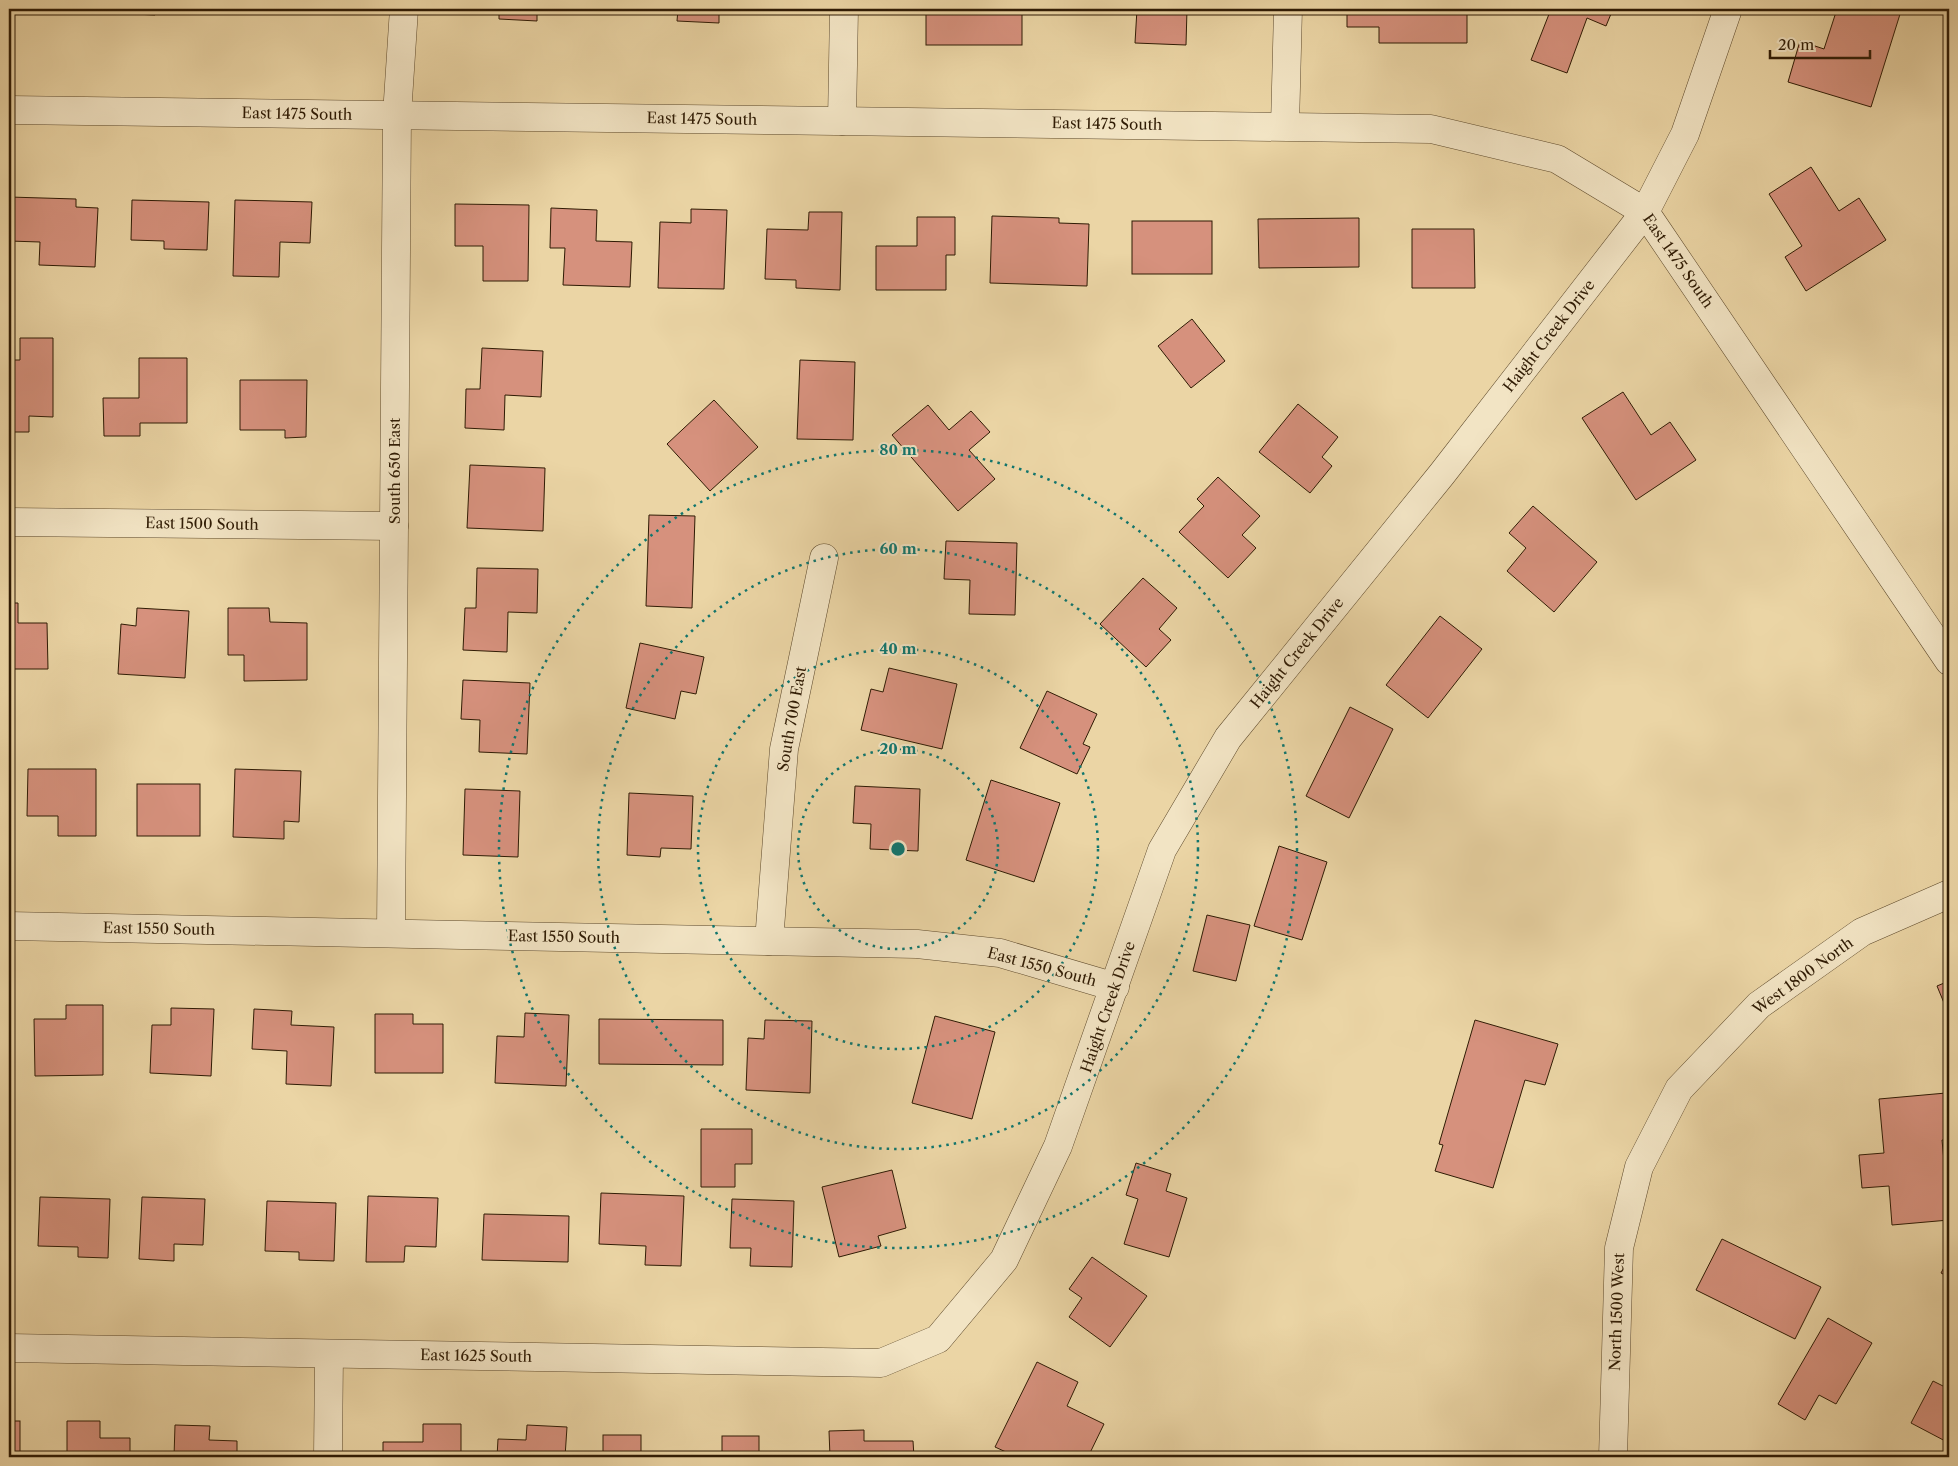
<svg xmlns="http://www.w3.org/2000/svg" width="1958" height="1466" viewBox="0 0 1958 1466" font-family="'Libre Caslon Text',serif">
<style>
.building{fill:#d6917d;stroke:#2f1b04}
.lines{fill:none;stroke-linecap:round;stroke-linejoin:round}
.minor-casing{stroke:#5e4a2c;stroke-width:29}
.minor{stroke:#f2e4c4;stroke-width:28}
.ring{fill:none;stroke:#0f766e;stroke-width:2.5;stroke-dasharray:2.5 5}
.labels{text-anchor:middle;stroke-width:4;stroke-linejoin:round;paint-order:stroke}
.street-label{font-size:15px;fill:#2f1b04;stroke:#f2e4c4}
.centre{fill:#0f766e;stroke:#f2e4c4;stroke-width:2.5}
.ring-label{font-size:15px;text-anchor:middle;font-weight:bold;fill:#0f766e;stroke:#f2e4c4;stroke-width:4;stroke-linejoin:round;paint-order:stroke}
</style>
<rect width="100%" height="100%" fill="#ebd5a5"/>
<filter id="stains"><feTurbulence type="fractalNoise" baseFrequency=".004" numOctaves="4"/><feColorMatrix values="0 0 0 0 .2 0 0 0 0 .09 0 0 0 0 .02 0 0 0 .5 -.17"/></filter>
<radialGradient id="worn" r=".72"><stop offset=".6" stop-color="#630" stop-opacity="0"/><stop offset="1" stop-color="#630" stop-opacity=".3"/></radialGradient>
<g class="building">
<path d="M69 9H155V15L69 11Z"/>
<path d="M252 9H293V14Z"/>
<path d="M499 9H537V21L499 19Z"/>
<path d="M598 9H654V11L598 12Z"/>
<path d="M678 9H719V23L677 21Z"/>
<rect x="926" y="9" width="96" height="36"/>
<path d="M1137 9H1187L1186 45 1135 43Z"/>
<path d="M1347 9H1467V43H1379V27H1347Z"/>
<path d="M1551 9H1613L1606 26 1587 18 1567 73 1531 60Z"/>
<path d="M1837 9H1895L1901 11 1871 107 1788 82 1800 41 1824 49Z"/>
<path d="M1811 167 1839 211 1859 198 1886 240 1806 291 1785 257 1802 246 1769 194Z"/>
<path d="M9 197 76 199V207L98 208 95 267 39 265 40 242 9 241Z"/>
<path d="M132 200 209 202 207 250 164 249V241L131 240Z"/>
<path d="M235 200 312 202 310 243 280 242 279 277 233 276Z"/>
<path d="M455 204 529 205 528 281H483V246H455Z"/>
<path d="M551 208 597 210 596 241 632 242 630 287 563 285 565 248H550Z"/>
<path d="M691 209 727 210 724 289 658 288 660 222 691 223Z"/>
<path d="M809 212H842L840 290 796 288V280L765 279 767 229 808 230Z"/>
<path d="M992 216 1059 218V223L1089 224 1087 286 990 283Z"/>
<path d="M917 217H955V255H946V290H876V246H917Z"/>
<path d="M1359 218V267L1259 268 1258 219Z"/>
<rect x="1132" y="221" width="80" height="53"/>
<path d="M1412 229H1474L1475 288H1412Z"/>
<path d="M1192 319 1225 361 1191 388 1158 346Z"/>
<path d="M20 338H53V417L29 416V432H9V360H20Z"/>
<path d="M482 348 543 351 541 397 505 395 504 430 465 428 466 389H480Z"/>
<path d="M139 358H187V423H140V436H104L103 398H139Z"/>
<path d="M800 360 855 362 853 440 797 439Z"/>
<path d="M240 380H307L306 437 285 438V430H240Z"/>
<path d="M1623 392 1651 435 1670 422 1696 460 1636 500 1582 418Z"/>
<path d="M714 400 758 447 710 491 667 444Z"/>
<path d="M1298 404 1338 437 1322 457 1332 466 1310 493 1259 452Z"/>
<path d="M928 405 949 430 971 411 990 432 969 450 995 479 958 511 892 435Z"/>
<path d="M470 465 545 468 543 531 467 528Z"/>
<path d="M1218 477 1260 516 1242 535 1256 548 1228 578 1179 532 1204 506 1197 499Z"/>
<path d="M1533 506 1597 562 1554 612 1507 571 1526 548 1509 533Z"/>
<path d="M649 515 695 516 692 608 646 606Z"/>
<path d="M946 541 1017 543 1015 615 969 614 970 580 944 579Z"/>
<path d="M477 568 538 569 537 613 508 612 507 652 463 650 465 608H476Z"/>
<path d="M1143 578 1177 608 1159 629 1171 640 1146 667 1100 624Z"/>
<path d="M9 603H18V623H47L48 669H9Z"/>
<path d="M137 608 189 611 185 678 118 674 121 624 136 626Z"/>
<path d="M228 608H269L270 622 307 623V680L244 681V655H228Z"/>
<path d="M1440 616 1482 649 1428 718 1386 685Z"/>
<path d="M640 643 704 657 696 694 681 691 675 719 626 708Z"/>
<path d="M889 668 957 684 942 749 861 730 871 689 883 692Z"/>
<path d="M463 680 530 683 527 754 479 752 480 720 461 719Z"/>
<path d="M1047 691 1097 714 1083 744 1090 747 1077 774 1020 748Z"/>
<path d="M1350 707 1393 729 1349 818 1306 796Z"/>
<path d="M28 769H96V836H58V816H27Z"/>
<path d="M235 769 301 771 299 822 284 821V839L233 837Z"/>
<path d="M991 780 1060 803 1034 882 966 860Z"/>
<rect x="137" y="784" width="63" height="52"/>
<path d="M855 786 920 789 918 851 870 849 871 824 853 823Z"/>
<path d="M465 789 520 791 518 857 463 855Z"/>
<path d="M629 793 693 796 691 849 661 848 660 857 627 855Z"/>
<path d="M1279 846 1327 862 1302 940 1254 926Z"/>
<path d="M1207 915 1250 925 1236 981 1193 971Z"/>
<path d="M1949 981V1015L1937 986Z"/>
<path d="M66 1005H103V1075L35 1076 34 1019H66Z"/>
<path d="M171 1008 214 1009 211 1076 150 1073 152 1025H171Z"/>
<path d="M254 1009 292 1011 291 1025 334 1027 331 1086 286 1084 287 1051 252 1049Z"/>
<path d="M525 1013 569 1015 566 1086 495 1083 497 1036 524 1037Z"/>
<path d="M375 1014H413V1024H443V1073H375Z"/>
<path d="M935 1016 995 1032 972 1119 912 1103Z"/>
<path d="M599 1019 723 1020V1065L599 1064Z"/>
<path d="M765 1020 812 1021 810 1093 746 1090 748 1038 764 1039Z"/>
<path d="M1475 1020 1558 1044 1545 1085 1525 1080 1493 1188 1435 1171 1443 1145 1439 1144Z"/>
<path d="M1946 1093 1949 1140H1942L1945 1172 1949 1171V1220L1892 1225 1889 1186 1862 1188 1859 1155 1884 1153 1879 1099Z"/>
<path d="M701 1129H752V1164H735V1187H701Z"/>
<path d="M1136 1163 1171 1174 1166 1191 1187 1198 1169 1257 1124 1244 1138 1199 1126 1195Z"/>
<path d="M892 1170 906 1228 878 1236 881 1246 839 1257 822 1187Z"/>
<path d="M601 1193 684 1196 681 1266 645 1265 646 1246 599 1244Z"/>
<path d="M368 1196 438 1198 436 1247 405 1246 404 1262H366Z"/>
<path d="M40 1197 110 1199 108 1258 78 1257V1247L38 1246Z"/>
<path d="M142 1197 205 1199 203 1245 174 1244V1261L139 1259Z"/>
<path d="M732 1199 794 1201 792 1267 750 1266 751 1248H730Z"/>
<path d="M267 1201 336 1203 334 1261 299 1260V1252L265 1251Z"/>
<path d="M484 1214 569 1216 568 1262 482 1260Z"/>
<path d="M1722 1239 1821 1287 1795 1339 1696 1290Z"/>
<path d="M1092 1257 1147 1296 1110 1347 1069 1317 1082 1298 1069 1289Z"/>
<path d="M1949 1258V1277L1941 1273Z"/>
<path d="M1828 1318 1872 1343 1836 1404 1819 1395 1805 1420 1778 1404Z"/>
<path d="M1037 1362 1078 1382 1067 1406 1104 1424 1088 1457H1017L995 1447Z"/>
<path d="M1933 1381 1949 1389V1443L1911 1423Z"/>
<rect x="9" y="1421" width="11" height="36"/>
<path d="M67 1421H100V1438H130V1457H67Z"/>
<path d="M423 1424H461V1457H383V1442H423Z"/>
<path d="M175 1425 210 1426 209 1440 237 1441V1457H174Z"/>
<path d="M527 1425 567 1427 565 1457H497L498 1439 526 1440Z"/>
<path d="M864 1430V1441H913L914 1457H830L829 1431Z"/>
<rect x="603" y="1435" width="38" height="22"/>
<rect x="722" y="1436" width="37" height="21"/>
</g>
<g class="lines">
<defs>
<g id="minor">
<path d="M9 110 1431 129 1557 159 1645 212 1949 661"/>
<path d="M842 121 844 9"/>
<path d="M1285 126 1288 9"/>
<path d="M9 522 394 526"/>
<path d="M9 926 917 944 1000 953 1115 987"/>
<path d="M391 933 397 115 404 9"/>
<path d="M769 941 784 749 824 558"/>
<path d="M9 1348 881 1363 938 1339 1004 1260 1058 1146 1162 850 1228 738 1442 474 1645 212 1685 134 1728 9"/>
<path d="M328 1457 329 1354"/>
<path d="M1613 1457 1619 1248 1639 1167 1679 1089 1759 1005 1862 932 1949 894"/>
</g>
</defs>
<use href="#minor" class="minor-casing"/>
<use href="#minor" class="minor"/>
</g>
<g class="ring">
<circle cx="898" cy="849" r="100"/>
<circle cx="898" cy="849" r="200"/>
<circle cx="898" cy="849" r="300"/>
<circle cx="898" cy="849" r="399"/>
</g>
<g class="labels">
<g class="street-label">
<text transform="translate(297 114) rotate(1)" y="5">East 1475 South</text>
<text transform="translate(702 119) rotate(1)" y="5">East 1475 South</text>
<text transform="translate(1107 124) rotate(1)" y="5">East 1475 South</text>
<text transform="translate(1678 261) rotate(55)" y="5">East 1475 South</text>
<text transform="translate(1549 336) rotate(-52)" y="5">Haight Creek Drive</text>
<text transform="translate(395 471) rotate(-90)" y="5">South 650 East</text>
<text transform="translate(202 524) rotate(1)" y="5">East 1500 South</text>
<text transform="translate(1297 653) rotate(-51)" y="5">Haight Creek Drive</text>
<text transform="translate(792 719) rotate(-80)" y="5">South 700 East</text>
<text transform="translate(159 929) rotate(1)" y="5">East 1550 South</text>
<text transform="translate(564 937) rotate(1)" y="5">East 1550 South</text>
<text transform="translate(1042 967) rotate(15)" y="5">East 1550 South</text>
<text transform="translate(1803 976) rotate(-36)" y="5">West 1800 North</text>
<text transform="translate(1108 1007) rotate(-71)" y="5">Haight Creek Drive</text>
<text transform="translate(1617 1312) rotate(-88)" y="5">North 1500 West</text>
<text transform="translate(476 1356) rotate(1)" y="5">East 1625 South</text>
</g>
</g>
<circle cx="898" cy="849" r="8" class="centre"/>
<g class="ring-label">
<text x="898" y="455">80 m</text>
<text x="898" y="554">60 m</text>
<text x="898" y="654">40 m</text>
<text x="898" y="754">20 m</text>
</g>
<rect width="1958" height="1466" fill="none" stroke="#ebd5a5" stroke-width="30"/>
<rect x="10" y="10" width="1938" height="1446" fill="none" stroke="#2f1b04" stroke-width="2.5"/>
<rect x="15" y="15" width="1928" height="1436" fill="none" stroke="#2f1b04"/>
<path d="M1770 50v8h100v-8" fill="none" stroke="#2f1b04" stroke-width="2.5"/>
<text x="1778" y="50" font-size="15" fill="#2f1b04" stroke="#f2e4c4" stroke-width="4" paint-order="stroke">20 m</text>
<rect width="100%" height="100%" filter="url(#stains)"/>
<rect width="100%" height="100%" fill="url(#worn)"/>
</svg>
